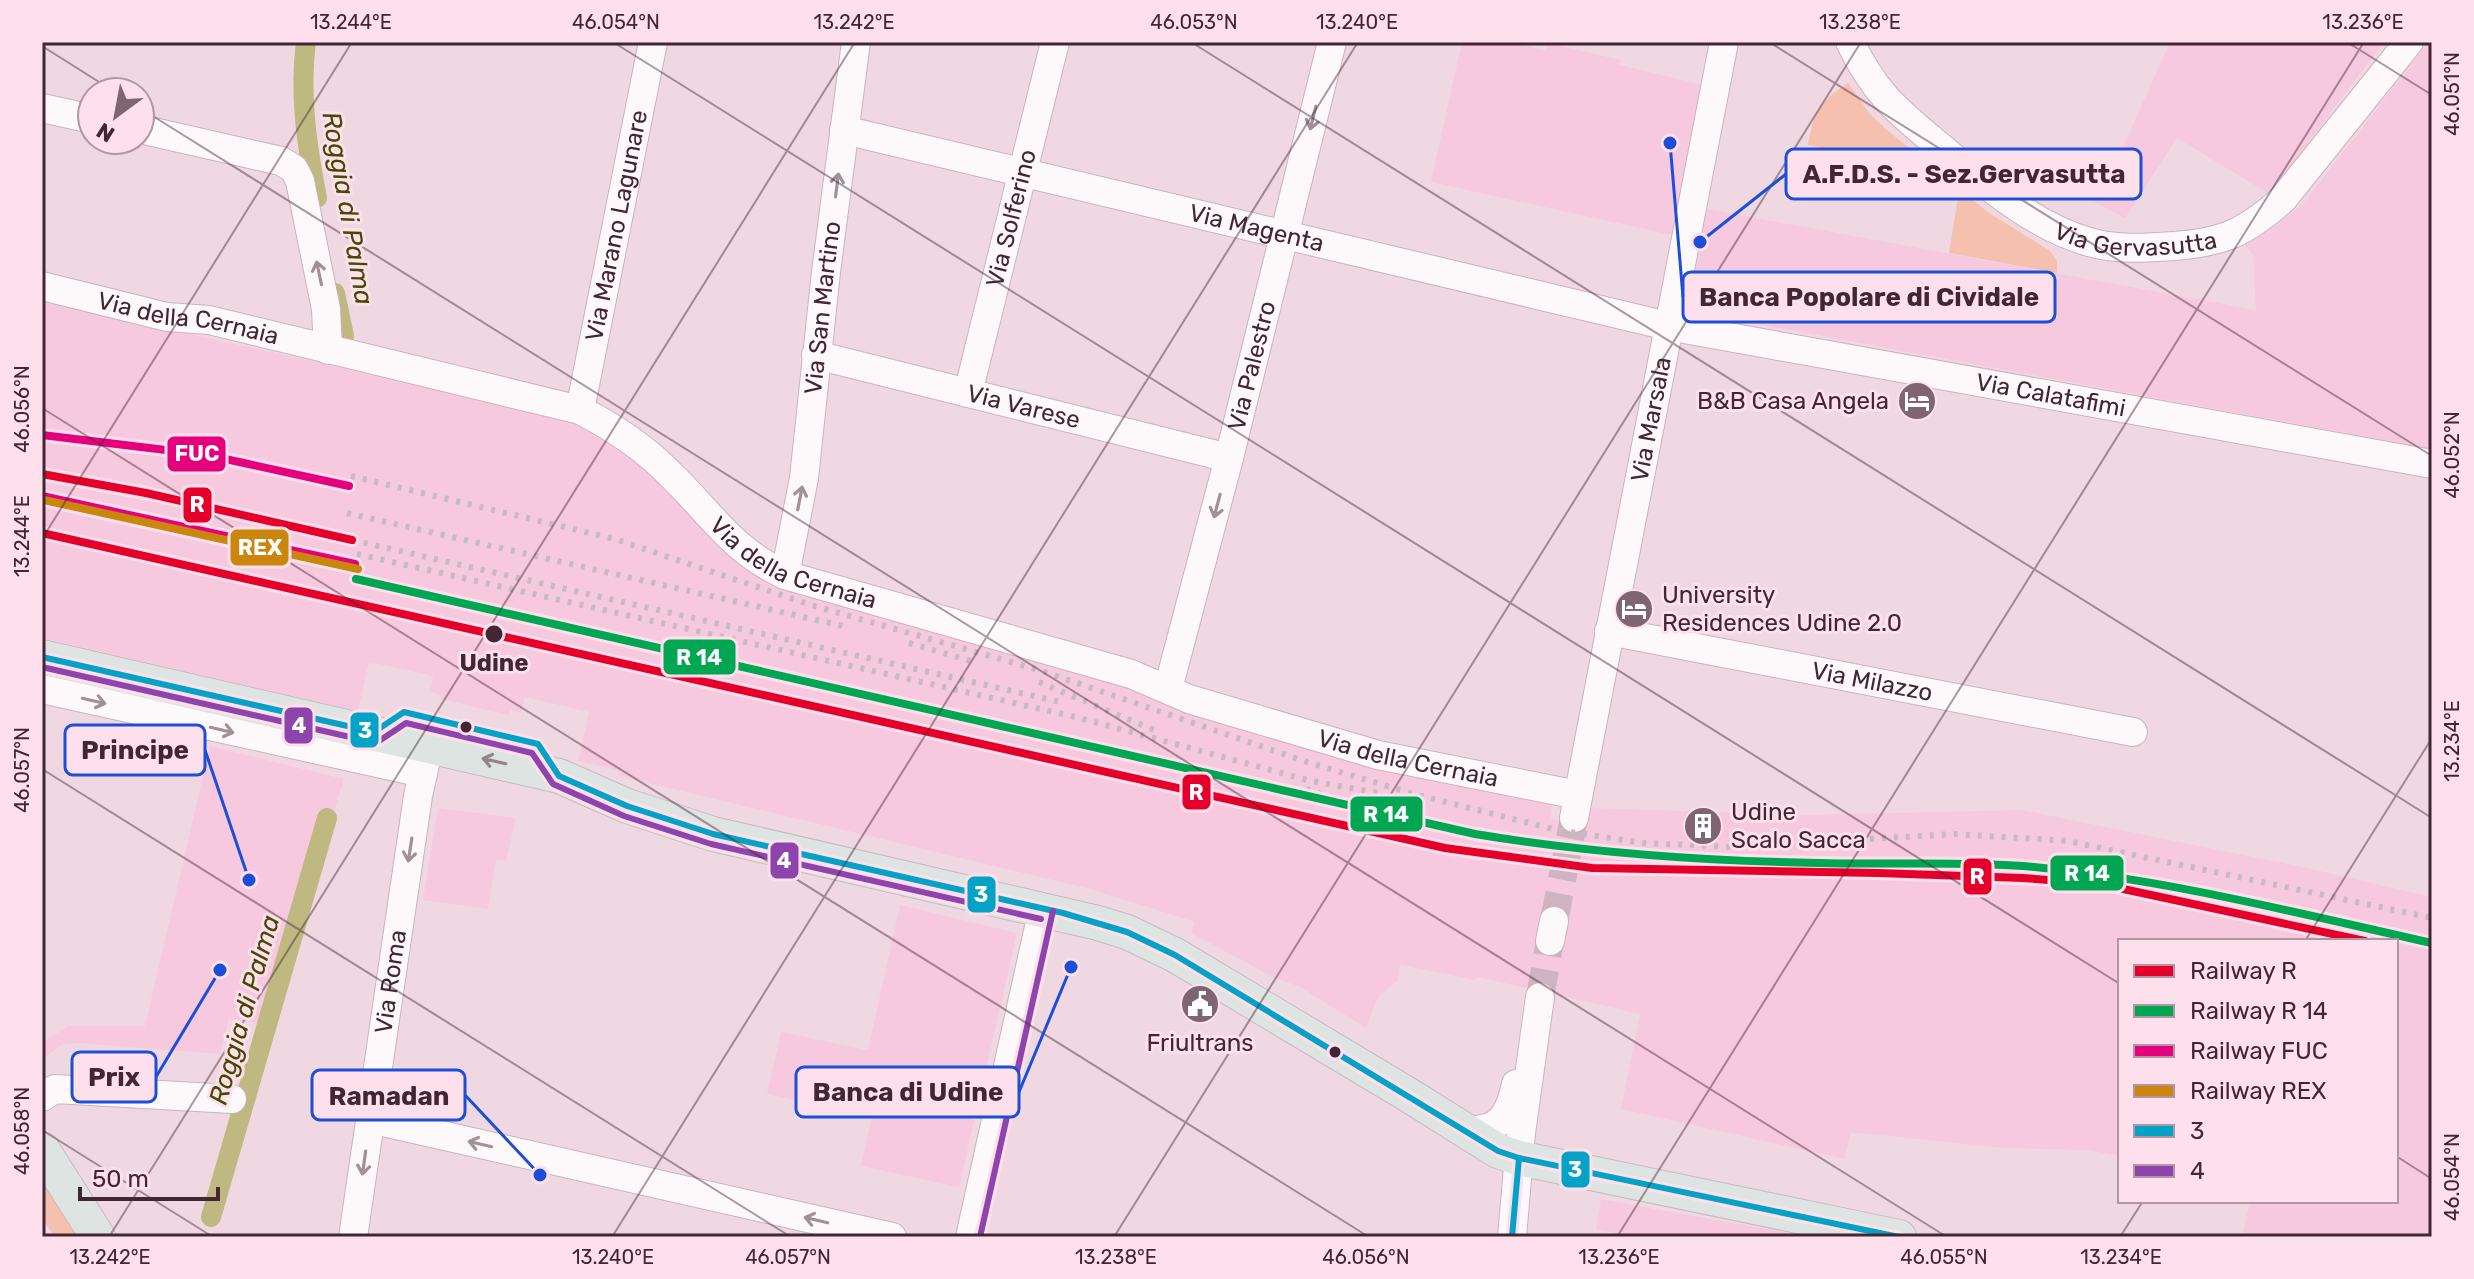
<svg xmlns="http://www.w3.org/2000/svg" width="2474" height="1279" viewBox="0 0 2474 1279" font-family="Rubik,sans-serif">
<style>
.built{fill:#f7c9de}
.green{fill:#f6c0ae}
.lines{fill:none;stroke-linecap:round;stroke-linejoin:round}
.canal{stroke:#bfb880;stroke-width:20}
.minor-tunnel{stroke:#cdb4c0;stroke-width:28;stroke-dasharray:28 14;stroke-linecap:butt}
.minor-casing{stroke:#cbb3be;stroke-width:30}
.major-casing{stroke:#c9b9c1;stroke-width:36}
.minor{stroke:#fdf9fb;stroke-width:28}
.major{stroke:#dde4e2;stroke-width:34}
.rail{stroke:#c4bcbf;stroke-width:6;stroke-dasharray:4 8;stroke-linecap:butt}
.bus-1-casing{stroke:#fee0ed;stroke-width:12}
.bus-2-casing{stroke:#fee0ed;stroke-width:12}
.bus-1{stroke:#03a2c6;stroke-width:6}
.bus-2{stroke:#8e44ad;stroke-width:6}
.rail-1-casing{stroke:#fee0ed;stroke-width:14}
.rail-2-casing{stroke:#fee0ed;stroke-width:14}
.rail-3-casing{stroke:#fee0ed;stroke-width:14}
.rail-4-casing{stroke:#fee0ed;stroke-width:14}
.rail-1{stroke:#e4002b;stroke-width:8}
.rail-2{stroke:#00a651;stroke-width:8}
.rail-3{stroke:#e5007d;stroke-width:8}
.rail-4{stroke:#ca860d;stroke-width:8}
.oneway{stroke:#a09098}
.oneway2{stroke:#90858b}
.ticks{fill:none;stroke:#422634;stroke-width:2;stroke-opacity:0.45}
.stop-dot{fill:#422634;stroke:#fee0ed;stroke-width:3}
.labels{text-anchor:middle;stroke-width:6;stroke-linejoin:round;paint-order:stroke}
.street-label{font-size:24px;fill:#422634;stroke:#fee0ed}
.poi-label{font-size:24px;fill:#422634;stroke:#fee0ed;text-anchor:start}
.stop-label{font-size:24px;font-weight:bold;fill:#422634;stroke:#fee0ed}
.water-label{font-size:26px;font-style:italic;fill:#484801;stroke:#fee0ed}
.leader{fill:none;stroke:#1d4ed8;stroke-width:3}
.callout-dot{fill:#1d4ed8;stroke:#fee0ed;stroke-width:3}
.callout{fill:#fee0ed;stroke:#1d4ed8;stroke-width:3}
.callout-label{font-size:26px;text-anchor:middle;font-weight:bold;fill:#422634}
.line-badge{stroke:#fee0ed;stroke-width:3}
.badge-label{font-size:22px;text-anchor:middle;font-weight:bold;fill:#fff}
.neatline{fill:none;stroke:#422634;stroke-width:3}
.ticks-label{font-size:20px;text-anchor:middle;fill:#422634}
</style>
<rect width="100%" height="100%" fill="#f0d8e3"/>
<g class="built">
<path d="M1462 42H1509L1546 51 1548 43 1621 60 1620 65 1704 85 1672 235 1431 182Z"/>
<path d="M2170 42H2384L2269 194 2177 138 2125 218 2087 199 2124 145Z"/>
<path d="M2429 42H2432V449L1698 313 1688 305 1707 209 2256 310 2253 255 2243 243 2267 232 2302 205Z"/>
<path d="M42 301 562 417 586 428 639 460 711 533 1123 686 1171 707 1289 742 1550 801 1552 805 1551 819 1583 825 1587 808 1808 815 2022 810 2303 867 2432 897V1237H2242L2250 1201H2396V941H2120V1156L2087 1150 2004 1148 1861 1133 1850 1134 1845 1159 1621 1109 1640 1014 1478 977 1475 980 1400 965 1398 980 1378 997 1366 1028 1300 987 1273 977 1191 933 1195 922 1090 889 644 782 618 775V770L578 761 589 712 525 697 521 713 511 710 509 715 440 699 441 695 430 692 433 676 369 662 358 711 42 638Z"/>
<path d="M210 746 344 779 335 808 325 817 266 1024 229 1019 220 1054 79 1043 63 1044 45 1057 42 1043 68 1026H145Z"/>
<path d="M438 808 516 818 506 861 496 860 488 909 423 900Z"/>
<path d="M900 905 1017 933 959 1187 861 1166 872 1117 767 1094 781 1032 868 1050Z"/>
<path d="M1601 1199 1666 1211 1812 1237H1635L1596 1229Z"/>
</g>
<g class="green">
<path d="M1848 83 1870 114 1887 130 1989 213 2050 251 2057 261V273L1949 253 1958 198 1946 196 1947 187 1883 174 1884 160 1808 145C1814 112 1819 102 1848 83Z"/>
<path d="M42 1178 80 1237H55L42 1218Z"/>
</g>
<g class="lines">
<g class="canal">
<path d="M306 42C299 95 307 146 317 198"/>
<path d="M335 293 344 336"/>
<path d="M211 1217 327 818"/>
</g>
<g class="minor-tunnel">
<path d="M1554 921 1574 818"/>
<path d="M1540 997 1550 941"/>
</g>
<defs>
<g id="minor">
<path id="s1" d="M1850 42C1878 100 1903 115 1950 155 1991 189 2036 227 2089 242 2116 250 2146 248 2174 246 2224 242 2245 233 2283 199L2409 42"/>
<path d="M42 108 92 119"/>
<path d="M140 129 281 161 294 169 300 181 326 309 328 350"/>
<path id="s2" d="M844 130 1668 326 2432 464"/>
<path id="s3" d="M42 286 167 317 209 320 580 410C613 427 644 447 670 474 711 513 730 549 785 575L1131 674 1189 699 1378 755 1578 795"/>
<path id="s4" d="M816 355 1229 458"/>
<path id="s5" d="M968 393 1055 42"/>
<path id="s6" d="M580 410 653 42"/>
<path id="s7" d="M785 575 804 478 826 272 856 42"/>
<path id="s8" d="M1609 631 2133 732"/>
<path d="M42 689 423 773"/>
<path id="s9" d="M1168 689 1229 458 1332 42"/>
<path id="s10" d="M1574 818 1724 42"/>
<path d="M1550 941 1554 921"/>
<path d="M42 1097 55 1089 232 1099"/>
<path d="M370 1119 892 1237"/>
<path d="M1465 1130C1500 1132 1509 1116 1516 1084"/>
<path id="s11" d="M353 1237 418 796 429 746"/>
<path d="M970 1237 1043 909"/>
<path d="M1512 1237 1521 1133 1540 997"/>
</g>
<g id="major">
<path d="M42 657 559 776 627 806 713 834 1098 923 1127 932 1175 955 1407 1094 1498 1151 1519 1158 1899 1237"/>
<path d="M42 1149 98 1237"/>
</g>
</defs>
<use href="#minor" class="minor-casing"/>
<use href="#major" class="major-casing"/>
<use href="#minor" class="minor"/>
<use href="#major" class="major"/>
<g class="rail">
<path d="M351 476 615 539 811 605 1039 670 1307 762 1410 793 1557 830 1643 843 1733 847 1955 834 2068 841 2432 918"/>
<path d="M347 513 843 626"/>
<path d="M352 540 1060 702"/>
<path d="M357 554 1076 717 1311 781 1379 793"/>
<path d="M909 643 978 663"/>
<path d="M1039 682 1154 730"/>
<path d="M1306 789 1391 815"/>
</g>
<defs>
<g id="bus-1">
<path d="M42 657 374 732 404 712 538 744 559 776 627 806 713 834 1063 913 1127 932 1175 955 1498 1151 1519 1158 1899 1237"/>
<path d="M1512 1237 1519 1158"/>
</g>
<g id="bus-2">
<path d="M42 667 372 742 379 741 406 723 532 753 553 784 624 816 711 844 1041 919"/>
<path d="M980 1237 1053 911"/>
</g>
</defs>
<use href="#bus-1" class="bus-1-casing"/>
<use href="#bus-2" class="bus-2-casing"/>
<use href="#bus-1" class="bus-1"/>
<use href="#bus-2" class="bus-2"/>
<defs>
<g id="rail-1">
<path d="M42 474 146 493 352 540"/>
<path d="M42 533 1445 848 1592 868 1878 873 2023 878 2100 884 2365 941"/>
</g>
<path id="rail-2" d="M356 579 1475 834C1589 853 1702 861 1818 863 1886 865 1955 861 2023 866 2161 878 2297 913 2432 943"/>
<g id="rail-3">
<path d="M42 435 207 455 349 486"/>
<path d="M42 496 355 564"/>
</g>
<path id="rail-4" d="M44 500 358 569"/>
</defs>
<use href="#rail-1" class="rail-1-casing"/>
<use href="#rail-2" class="rail-2-casing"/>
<use href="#rail-3" class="rail-3-casing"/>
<use href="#rail-4" class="rail-4-casing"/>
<use href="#rail-1" class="rail-1"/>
<use href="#rail-2" class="rail-2"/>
<use href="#rail-3" class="rail-3"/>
<use href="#rail-4" class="rail-4"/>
</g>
<defs><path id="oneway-shaft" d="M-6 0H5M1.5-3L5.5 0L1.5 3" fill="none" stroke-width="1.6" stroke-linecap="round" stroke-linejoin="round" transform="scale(2)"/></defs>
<g class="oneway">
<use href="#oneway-shaft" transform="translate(1313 118) rotate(104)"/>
<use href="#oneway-shaft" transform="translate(837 185) rotate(-83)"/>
<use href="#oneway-shaft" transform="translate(319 273) rotate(-102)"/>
<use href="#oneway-shaft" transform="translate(800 498) rotate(-79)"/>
<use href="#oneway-shaft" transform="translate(1217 506) rotate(105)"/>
<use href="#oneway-shaft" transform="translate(94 701) rotate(13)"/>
<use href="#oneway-shaft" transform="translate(222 730) rotate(13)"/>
<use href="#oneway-shaft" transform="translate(410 850) rotate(99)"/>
<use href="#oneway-shaft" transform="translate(480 1144) rotate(-167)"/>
<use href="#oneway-shaft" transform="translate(364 1163) rotate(98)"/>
<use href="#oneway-shaft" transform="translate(816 1220) rotate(-167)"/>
</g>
<use class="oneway2" href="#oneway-shaft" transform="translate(494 761) rotate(-167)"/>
<path class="ticks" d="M613 42 2120 984M1191 42 2432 818M1769 42 2432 456M2347 42 2432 95M42 46 115 92M140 108 1947 1237M42 408 1369 1237M42 539 352 42M42 769 791 1237M2305 941 2432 738M42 1130 213 1237M2396 1156 2432 1179M109 1237 855 42M612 1237 1358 42M1114 1237 1861 42M1617 1237 2364 42M2120 1237 2143 1201"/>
<defs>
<symbol id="hotel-disc" viewBox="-11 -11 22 22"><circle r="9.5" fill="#7f6471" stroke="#fee0ed"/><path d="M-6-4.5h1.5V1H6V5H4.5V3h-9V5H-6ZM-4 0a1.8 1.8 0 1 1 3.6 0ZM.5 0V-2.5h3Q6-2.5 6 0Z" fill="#fff"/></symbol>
<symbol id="building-disc" viewBox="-11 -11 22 22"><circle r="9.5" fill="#7f6471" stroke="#fee0ed"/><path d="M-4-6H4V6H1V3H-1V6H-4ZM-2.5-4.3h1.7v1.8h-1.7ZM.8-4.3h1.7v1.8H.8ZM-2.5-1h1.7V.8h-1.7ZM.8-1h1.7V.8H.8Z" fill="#fff"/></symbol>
<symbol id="civic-disc" viewBox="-11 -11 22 22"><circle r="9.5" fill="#7f6471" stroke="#fee0ed"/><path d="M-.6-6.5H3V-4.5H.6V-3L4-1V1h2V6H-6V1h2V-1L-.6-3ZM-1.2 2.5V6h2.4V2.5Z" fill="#fff"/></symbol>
</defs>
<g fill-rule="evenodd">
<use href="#hotel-disc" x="1895" y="379" width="44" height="44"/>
<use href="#hotel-disc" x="1612" y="587" width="44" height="44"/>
<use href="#building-disc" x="1681" y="804" width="44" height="44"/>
<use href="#civic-disc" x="1178" y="982" width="44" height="44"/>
</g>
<g class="stop-dot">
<circle cx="494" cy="634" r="10"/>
<circle cx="466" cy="727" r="7"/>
<circle cx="1335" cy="1052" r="7"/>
</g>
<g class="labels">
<g class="street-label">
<text dy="8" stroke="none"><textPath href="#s5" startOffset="180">Via Solferino</textPath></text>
<text dy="8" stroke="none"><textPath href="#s6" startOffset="188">Via Marano Lagunare</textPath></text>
<text dy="8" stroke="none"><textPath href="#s2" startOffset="424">Via Magenta</textPath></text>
<text dy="8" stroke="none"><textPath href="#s1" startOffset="364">Via Gervasutta</textPath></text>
<text dy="8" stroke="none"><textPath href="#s7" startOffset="270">Via San Martino</textPath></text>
<text dy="8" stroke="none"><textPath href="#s3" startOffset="150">Via della Cernaia</textPath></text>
<text dy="8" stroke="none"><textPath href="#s9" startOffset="334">Via Palestro</textPath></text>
<text dy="8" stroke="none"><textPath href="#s2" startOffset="1236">Via Calatafimi</textPath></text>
<text dy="8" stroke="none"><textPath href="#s4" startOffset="214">Via Varese</textPath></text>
<text dy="8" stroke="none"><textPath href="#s10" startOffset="406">Via Marsala</textPath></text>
<text dy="8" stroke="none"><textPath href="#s3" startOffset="820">Via della Cernaia</textPath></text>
<text dy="8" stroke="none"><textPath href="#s8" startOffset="268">Via Milazzo</textPath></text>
<text dy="8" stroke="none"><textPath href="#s3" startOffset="1468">Via della Cernaia</textPath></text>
<text dy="8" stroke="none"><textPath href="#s11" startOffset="258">Via Roma</textPath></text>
</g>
<g class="poi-label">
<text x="1889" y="409" text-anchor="end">B&amp;B Casa Angela</text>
<text x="1662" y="603">University<tspan x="1662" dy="28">Residences Udine 2.0</tspan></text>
<text x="1731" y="820">Udine<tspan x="1731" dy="28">Scalo Sacca</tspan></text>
<text x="1200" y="1051" text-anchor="middle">Friultrans</text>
</g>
<g class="stop-label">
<text x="494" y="671">Udine</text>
</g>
<g class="water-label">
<text transform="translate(348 208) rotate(80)" y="9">Roggia di Palma</text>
<text transform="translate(244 1010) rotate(-74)" y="9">Roggia di Palma</text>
</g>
</g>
<path class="leader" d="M1700 242L1786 174M1670 143L1683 297M249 880L205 750M220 970L156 1077M1071 967L1019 1092M540 1175L465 1095"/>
<g class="callout-dot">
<circle cx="1700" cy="242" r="8"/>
<circle cx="1670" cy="143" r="8"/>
<circle cx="249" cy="880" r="8"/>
<circle cx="220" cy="970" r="8"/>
<circle cx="1071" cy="967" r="8"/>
<circle cx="540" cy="1175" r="8"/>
</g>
<g class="callout">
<rect x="1786" y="149" width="355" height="50" rx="8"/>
<rect x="1683" y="272" width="372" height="50" rx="8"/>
<rect x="65" y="725" width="140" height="50" rx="8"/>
<rect x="72" y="1052" width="84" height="50" rx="8"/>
<rect x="796" y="1067" width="223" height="50" rx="8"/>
<rect x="312" y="1070" width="153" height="50" rx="8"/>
</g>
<g class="callout-label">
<text x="1964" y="183">A.F.D.S. - Sez.Gervasutta</text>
<text x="1869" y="306">Banca Popolare di Cividale</text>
<text x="135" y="759">Principe</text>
<text x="114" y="1086">Prix</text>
<text x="908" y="1101">Banca di Udine</text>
<text x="389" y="1105">Ramadan</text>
</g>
<g class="line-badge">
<rect x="166" y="435" width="61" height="38" rx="8" fill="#e5007d"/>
<rect x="182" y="486" width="31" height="38" rx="8" fill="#e4002b"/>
<rect x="229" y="528" width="61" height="39" rx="8" fill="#ca860d"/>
<rect x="662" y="638" width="75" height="38" rx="8" fill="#00a651"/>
<rect x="283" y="706" width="31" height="39" rx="8" fill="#8e44ad"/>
<rect x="349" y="711" width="31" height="38" rx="8" fill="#03a2c6"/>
<rect x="1181" y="773" width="31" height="38" rx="8" fill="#e4002b"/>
<rect x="1349" y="795" width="75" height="38" rx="8" fill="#00a651"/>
<rect x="769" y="841" width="31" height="39" rx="8" fill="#8e44ad"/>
<rect x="2049" y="854" width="76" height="38" rx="8" fill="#00a651"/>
<rect x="1962" y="857" width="31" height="39" rx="8" fill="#e4002b"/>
<rect x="966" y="875" width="31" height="39" rx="8" fill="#03a2c6"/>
<rect x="1560" y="1150" width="31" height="39" rx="8" fill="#03a2c6"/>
</g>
<g class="badge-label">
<text x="197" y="461">FUC</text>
<text x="197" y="512">R</text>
<text x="260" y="555">REX</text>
<text x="699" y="665">R 14</text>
<text x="299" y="733">4</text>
<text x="365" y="738">3</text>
<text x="1196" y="800">R</text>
<text x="1386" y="822">R 14</text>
<text x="784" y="868">4</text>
<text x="2087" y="881">R 14</text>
<text x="1977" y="884">R</text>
<text x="981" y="902">3</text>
<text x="1575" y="1177">3</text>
</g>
<rect width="2474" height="1279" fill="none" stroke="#fee0ed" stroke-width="88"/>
<rect x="2118" y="939" width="280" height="264" fill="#fee0ed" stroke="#b396a3" stroke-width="2"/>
<rect x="2134" y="965" width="40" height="12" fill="#e4002b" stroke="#b396a3" stroke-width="2"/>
<text x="2190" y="979" font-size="24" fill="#422634">Railway R</text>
<rect x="2134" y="1005" width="40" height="12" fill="#00a651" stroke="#b396a3" stroke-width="2"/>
<text x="2190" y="1019" font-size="24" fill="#422634">Railway R 14</text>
<rect x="2134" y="1045" width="40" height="12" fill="#e5007d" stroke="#b396a3" stroke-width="2"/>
<text x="2190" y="1059" font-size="24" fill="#422634">Railway FUC</text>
<rect x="2134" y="1085" width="40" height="12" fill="#ca860d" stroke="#b396a3" stroke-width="2"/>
<text x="2190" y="1099" font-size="24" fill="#422634">Railway REX</text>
<rect x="2134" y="1125" width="40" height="12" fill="#03a2c6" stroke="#b396a3" stroke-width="2"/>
<text x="2190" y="1139" font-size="24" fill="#422634">3</text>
<rect x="2134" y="1165" width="40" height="12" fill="#8e44ad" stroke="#b396a3" stroke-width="2"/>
<text x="2190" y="1179" font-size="24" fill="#422634">4</text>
<g transform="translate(116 116) rotate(212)"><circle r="38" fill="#fee0ed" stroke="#b396a3" stroke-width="2"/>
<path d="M0-6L14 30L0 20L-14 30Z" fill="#7f6471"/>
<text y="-12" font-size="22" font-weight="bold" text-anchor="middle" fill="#422634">N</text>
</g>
<path d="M80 1187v12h138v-12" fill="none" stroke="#422634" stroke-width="4"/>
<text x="92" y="1187" font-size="24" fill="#422634" stroke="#fee0ed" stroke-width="6" paint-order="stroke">50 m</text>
<rect x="44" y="44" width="2386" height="1191" class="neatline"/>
<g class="ticks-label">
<text x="351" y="29">13.244°E</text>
<text x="616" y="29">46.054°N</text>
<text x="854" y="29">13.242°E</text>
<text x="1194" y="29">46.053°N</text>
<text x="1357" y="29">13.240°E</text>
<text x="1860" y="29">13.238°E</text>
<text x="2363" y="29">13.236°E</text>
<text transform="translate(2452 94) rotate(-90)" y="7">46.051°N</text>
<text transform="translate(22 409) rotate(-90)" y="7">46.056°N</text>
<text transform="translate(2452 455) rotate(-90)" y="7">46.052°N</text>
<text transform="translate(22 536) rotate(-90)" y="7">13.244°E</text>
<text transform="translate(2452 741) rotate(-90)" y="7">13.234°E</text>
<text transform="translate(22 770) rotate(-90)" y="7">46.057°N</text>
<text transform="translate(22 1131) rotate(-90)" y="7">46.058°N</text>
<text transform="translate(2452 1177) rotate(-90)" y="7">46.054°N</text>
<text x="110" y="1264">13.242°E</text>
<text x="613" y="1264">13.240°E</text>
<text x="788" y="1264">46.057°N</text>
<text x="1116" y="1264">13.238°E</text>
<text x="1366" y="1264">46.056°N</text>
<text x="1619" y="1264">13.236°E</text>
<text x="1944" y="1264">46.055°N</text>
<text x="2121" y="1264">13.234°E</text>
</g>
</svg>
